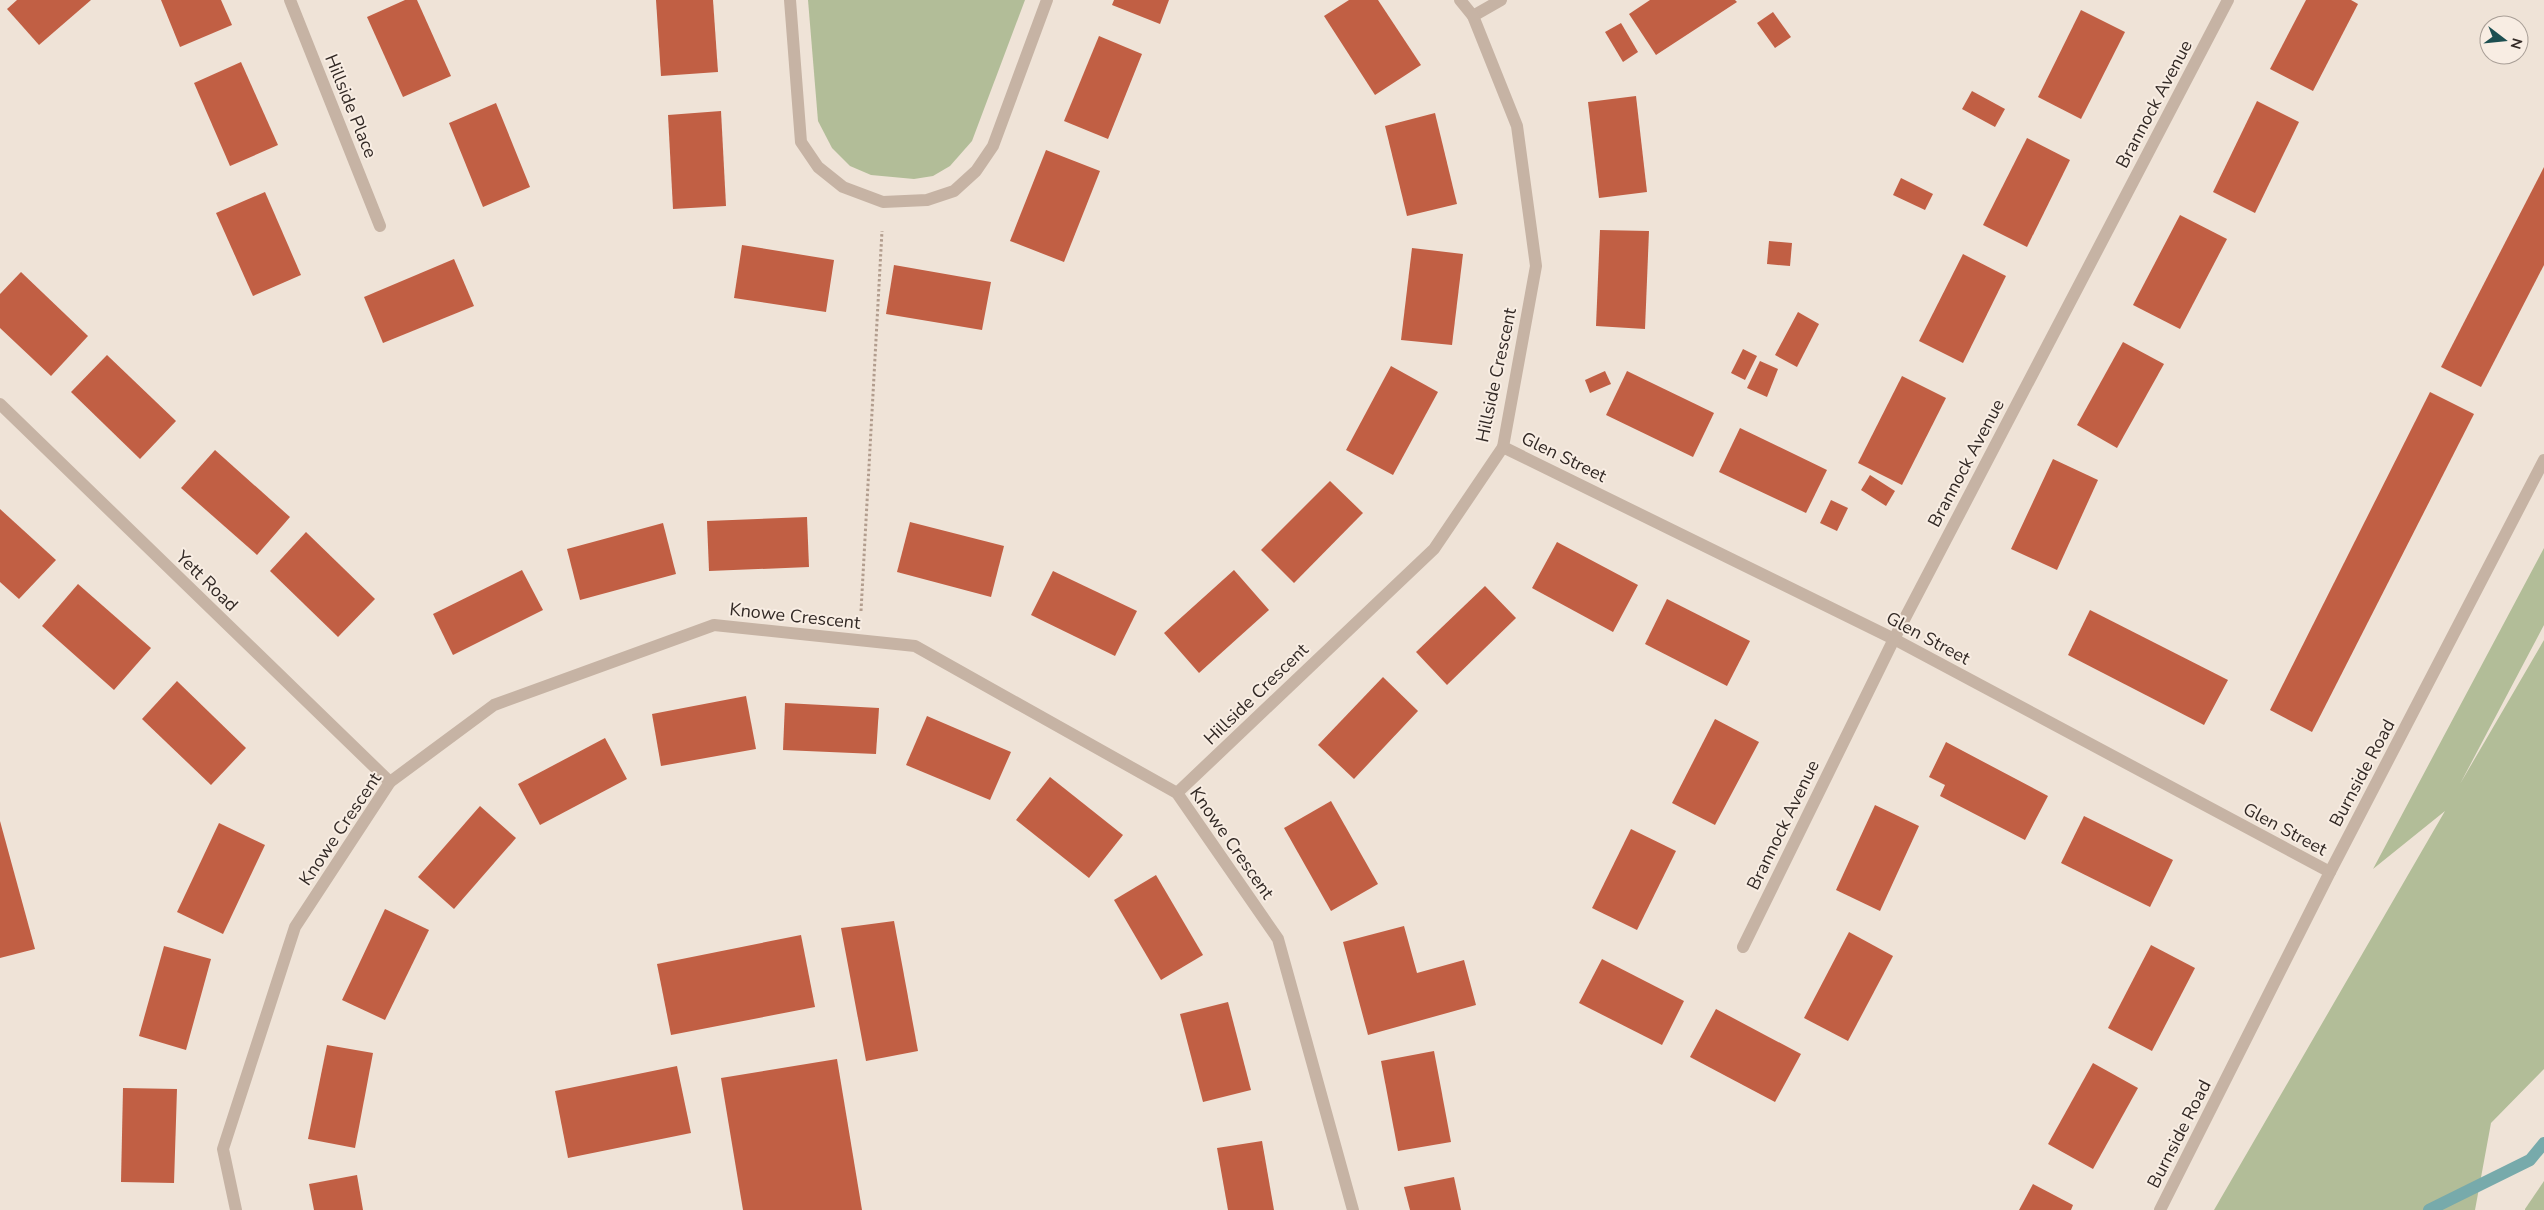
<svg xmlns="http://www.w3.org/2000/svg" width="2544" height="1210" viewBox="0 0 2544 1210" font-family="'Nunito Sans',sans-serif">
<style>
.green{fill:#b2bd98}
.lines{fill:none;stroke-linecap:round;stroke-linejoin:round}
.stream{stroke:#77aaab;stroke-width:12}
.building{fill:#c15f44}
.path{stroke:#b29d8e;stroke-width:3;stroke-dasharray:2.5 2.5;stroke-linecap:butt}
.street{stroke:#c6b3a4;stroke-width:12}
.labels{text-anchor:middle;stroke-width:4;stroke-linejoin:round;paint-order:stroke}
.street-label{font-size:18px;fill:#322925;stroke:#f8ede3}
</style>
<rect width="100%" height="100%" fill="#efe3d7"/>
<g class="green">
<path d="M808 0H1025L972 141 950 166 933 176 914 179 871 175 850 166 832 148 818 121Z"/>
<path d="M2544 548V625L2460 784 2544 640V1069L2491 1123 2475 1210H2214L2445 811 2373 869Z"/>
<path d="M2544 1181V1210H2525V1209Z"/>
</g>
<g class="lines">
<path class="stream" d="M2429 1210 2530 1160 2544 1143"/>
</g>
<g class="building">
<path d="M17 0H91L39 45 7 9Z"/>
<path d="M161 0H221L232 25 180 47Z"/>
<path d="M405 0H417L451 76 403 97 367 17Z"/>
<path d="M656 0H713L718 72 661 76Z"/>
<path d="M1114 0H1169L1160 24 1112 5Z"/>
<path d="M1349 0H1378L1421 65 1375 95 1324 16Z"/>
<path d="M1650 0H1735L1737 2 1656 55 1629 14Z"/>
<path d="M2306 0H2351L2358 4 2313 91 2270 69Z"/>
<path d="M2081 10 2125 32 2081 119 2038 97Z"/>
<path d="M1773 12 1791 37 1775 48 1757 23Z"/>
<path d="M1621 23 1638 52 1623 62 1605 32Z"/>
<path d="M1099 36 1142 54 1108 139 1064 121Z"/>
<path d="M241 62 278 145 230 166 194 83Z"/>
<path d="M1972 91 2005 109 1995 127 1962 109Z"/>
<path d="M1636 96 1647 192 1599 198 1588 102Z"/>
<path d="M2257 101 2299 122 2255 213 2213 192Z"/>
<path d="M496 103 530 187 483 207 449 123Z"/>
<path d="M721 111 726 206 673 209 668 115Z"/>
<path d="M1435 113 1457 204 1407 216 1385 126Z"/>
<path d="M2027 138 2070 160 2027 247 1983 225Z"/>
<path d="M1046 150 1100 171 1064 262 1010 241Z"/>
<path d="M2544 167V265L2481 387 2441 367Z"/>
<path d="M1901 178 1933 194 1925 210 1893 195Z"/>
<path d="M265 192 301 275 253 296 216 213Z"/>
<path d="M2180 215 2227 239 2180 329 2133 305Z"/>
<path d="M1600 230 1649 231 1645 329 1596 326Z"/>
<path d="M1769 241 1792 243 1790 266 1767 264Z"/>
<path d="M742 245 834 260 826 312 734 298Z"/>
<path d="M1412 248 1463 254 1452 345 1401 340Z"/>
<path d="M1963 254 2006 276 1963 363 1919 341Z"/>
<path d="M454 259 474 306 383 343 364 297Z"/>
<path d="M894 265 991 282 982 330 886 314Z"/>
<path d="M21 272 88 336 51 376 0 328V294Z"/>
<path d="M1798 312 1819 324 1797 367 1775 355Z"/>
<path d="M2123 342 2164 364 2117 448 2077 425Z"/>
<path d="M1743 349 1757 356 1745 380 1731 373Z"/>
<path d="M107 355 176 421 140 459 71 392Z"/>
<path d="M1760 361 1778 369 1767 397 1747 388Z"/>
<path d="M1391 366 1438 392 1393 475 1346 450Z"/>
<path d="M1605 371 1611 384 1590 393 1585 380Z"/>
<path d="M1627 371 1714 413 1693 457 1606 415Z"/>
<path d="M1902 376 1946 398 1902 485 1858 463Z"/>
<path d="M2430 392 2474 414 2312 732 2270 710Z"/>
<path d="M1740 428 1827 470 1806 513 1719 472Z"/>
<path d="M215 450 290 517 257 555 181 488Z"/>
<path d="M2053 459 2098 480 2057 570 2011 549Z"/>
<path d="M1870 475 1895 491 1886 506 1861 490Z"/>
<path d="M1330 481 1363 513 1294 583 1261 550Z"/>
<path d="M1831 500 1848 508 1837 531 1820 523Z"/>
<path d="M0 509 56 560 19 599 0 582Z"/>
<path d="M807 517 809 567 709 571 707 521Z"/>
<path d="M910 522 1004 546 991 597 897 572Z"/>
<path d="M663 523 676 574 580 600 567 549Z"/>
<path d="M306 532 375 599 338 637 270 571Z"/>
<path d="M1557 542 1638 585 1613 632 1532 588Z"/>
<path d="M522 570 543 610 453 655 433 614Z"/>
<path d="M1234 570 1269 610 1199 673 1164 633Z"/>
<path d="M1053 571 1137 611 1115 656 1031 615Z"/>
<path d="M78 584 151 648 114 690 42 626Z"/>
<path d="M1485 586 1516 618 1447 685 1416 652Z"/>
<path d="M1667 599 1750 641 1727 686 1645 644Z"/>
<path d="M2090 610 2228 680 2204 725 2068 655Z"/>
<path d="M1383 677 1418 711 1354 779 1318 745Z"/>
<path d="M177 681 246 748 211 785 142 719Z"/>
<path d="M746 696 756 749 661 766 652 714Z"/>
<path d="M785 703 879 708 876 754 783 750Z"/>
<path d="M927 716 1011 752 990 800 906 765Z"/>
<path d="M1715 719 1759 742 1715 825 1672 803Z"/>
<path d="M605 738 627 779 540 825 518 784Z"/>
<path d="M1946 742 2048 796 2025 840 1940 796 1945 785 1929 777Z"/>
<path d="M1050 777 1123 835 1089 878 1016 820Z"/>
<path d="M1331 801 1378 884 1331 911 1284 828Z"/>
<path d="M1875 805 1919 826 1880 911 1836 890Z"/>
<path d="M480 806 516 838 454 909 418 877Z"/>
<path d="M2084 816 2173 860 2150 907 2061 863Z"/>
<path d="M0 821 35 949 0 958Z"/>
<path d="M219 823 265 845 223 934 177 912Z"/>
<path d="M1631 829 1676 851 1637 930 1592 908Z"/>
<path d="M1156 875 1203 955 1161 980 1114 900Z"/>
<path d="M385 909 429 930 385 1020 342 1000Z"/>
<path d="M894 921 918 1051 866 1061 841 928Z"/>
<path d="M1404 926 1417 973 1464 960 1476 1005 1368 1035 1343 942Z"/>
<path d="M1849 932 1893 956 1848 1041 1804 1018Z"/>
<path d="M801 935 815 1007 671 1035 657 964Z"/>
<path d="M2151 945 2195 968 2152 1051 2108 1028Z"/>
<path d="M164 946 211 959 186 1050 139 1036Z"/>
<path d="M1602 959 1684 1001 1662 1045 1579 1003Z"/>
<path d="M1228 1002 1251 1090 1203 1102 1180 1014Z"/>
<path d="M1716 1009 1801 1054 1775 1102 1690 1057Z"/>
<path d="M327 1045 373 1053 355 1148 308 1139Z"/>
<path d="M1434 1051 1451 1142 1398 1151 1381 1061Z"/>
<path d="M837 1059 862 1210H743L721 1078Z"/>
<path d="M2093 1063 2138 1088 2093 1169 2048 1144Z"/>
<path d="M677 1066 691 1133 568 1158 555 1091Z"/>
<path d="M123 1088 177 1089 174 1183 121 1182Z"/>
<path d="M1262 1141 1274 1210H1228L1217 1148Z"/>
<path d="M357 1175 363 1210H314L309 1184Z"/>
<path d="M1454 1177 1461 1210H1410L1404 1187Z"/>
<path d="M2033 1184 2073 1205 2071 1210H2019Z"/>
</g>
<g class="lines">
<path class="path" d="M861 611 882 231"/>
<g class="street">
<path d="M290 0 380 226"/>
<path d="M790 0 801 142 818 167 843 187 883 202 927 200 954 191 976 171 993 146 1047 0"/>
<path d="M1473 16 1501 0"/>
<path d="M0 404 390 782"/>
<path d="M1503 447 1894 639 2330 872"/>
<path d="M1177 793 1434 549 1503 447 1536 266 1517 126 1473 16 1460 0"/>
<path d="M1743 947 1894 639 2228 0"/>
<path d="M236 1210 223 1149 295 927 390 782 494 705 714 625 915 646 1177 793 1278 939 1353 1210"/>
<path d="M2160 1210 2330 872 2544 460"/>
</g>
</g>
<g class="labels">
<g class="street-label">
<text transform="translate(2154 104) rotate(-62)" y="6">Brannock Avenue</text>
<text transform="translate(351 106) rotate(68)" y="6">Hillside Place</text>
<text transform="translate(1496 375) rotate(-78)" y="6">Hillside Crescent</text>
<text transform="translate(1564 457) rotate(26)" y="6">Glen Street</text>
<text transform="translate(1966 463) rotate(-62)" y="6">Brannock Avenue</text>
<text transform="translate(207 581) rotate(44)" y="6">Yett Road</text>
<text transform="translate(795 616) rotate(6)" y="6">Knowe Crescent</text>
<text transform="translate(1928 638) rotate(28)" y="6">Glen Street</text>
<text transform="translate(1256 694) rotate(-44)" y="6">Hillside Crescent</text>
<text transform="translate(2362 773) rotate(-62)" y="6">Burnside Road</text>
<text transform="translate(1783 825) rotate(-64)" y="6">Brannock Avenue</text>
<text transform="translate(340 829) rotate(-56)" y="6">Knowe Crescent</text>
<text transform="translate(2285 829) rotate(28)" y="6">Glen Street</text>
<text transform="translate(1232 843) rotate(55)" y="6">Knowe Crescent</text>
<text transform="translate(2179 1134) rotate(-63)" y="6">Burnside Road</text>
</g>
</g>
<g transform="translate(2504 40) rotate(106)"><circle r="24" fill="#f8ede3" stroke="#a99f97"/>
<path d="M0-4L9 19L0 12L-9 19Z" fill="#1d4f51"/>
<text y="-8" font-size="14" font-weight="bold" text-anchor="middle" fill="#322925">N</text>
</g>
</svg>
